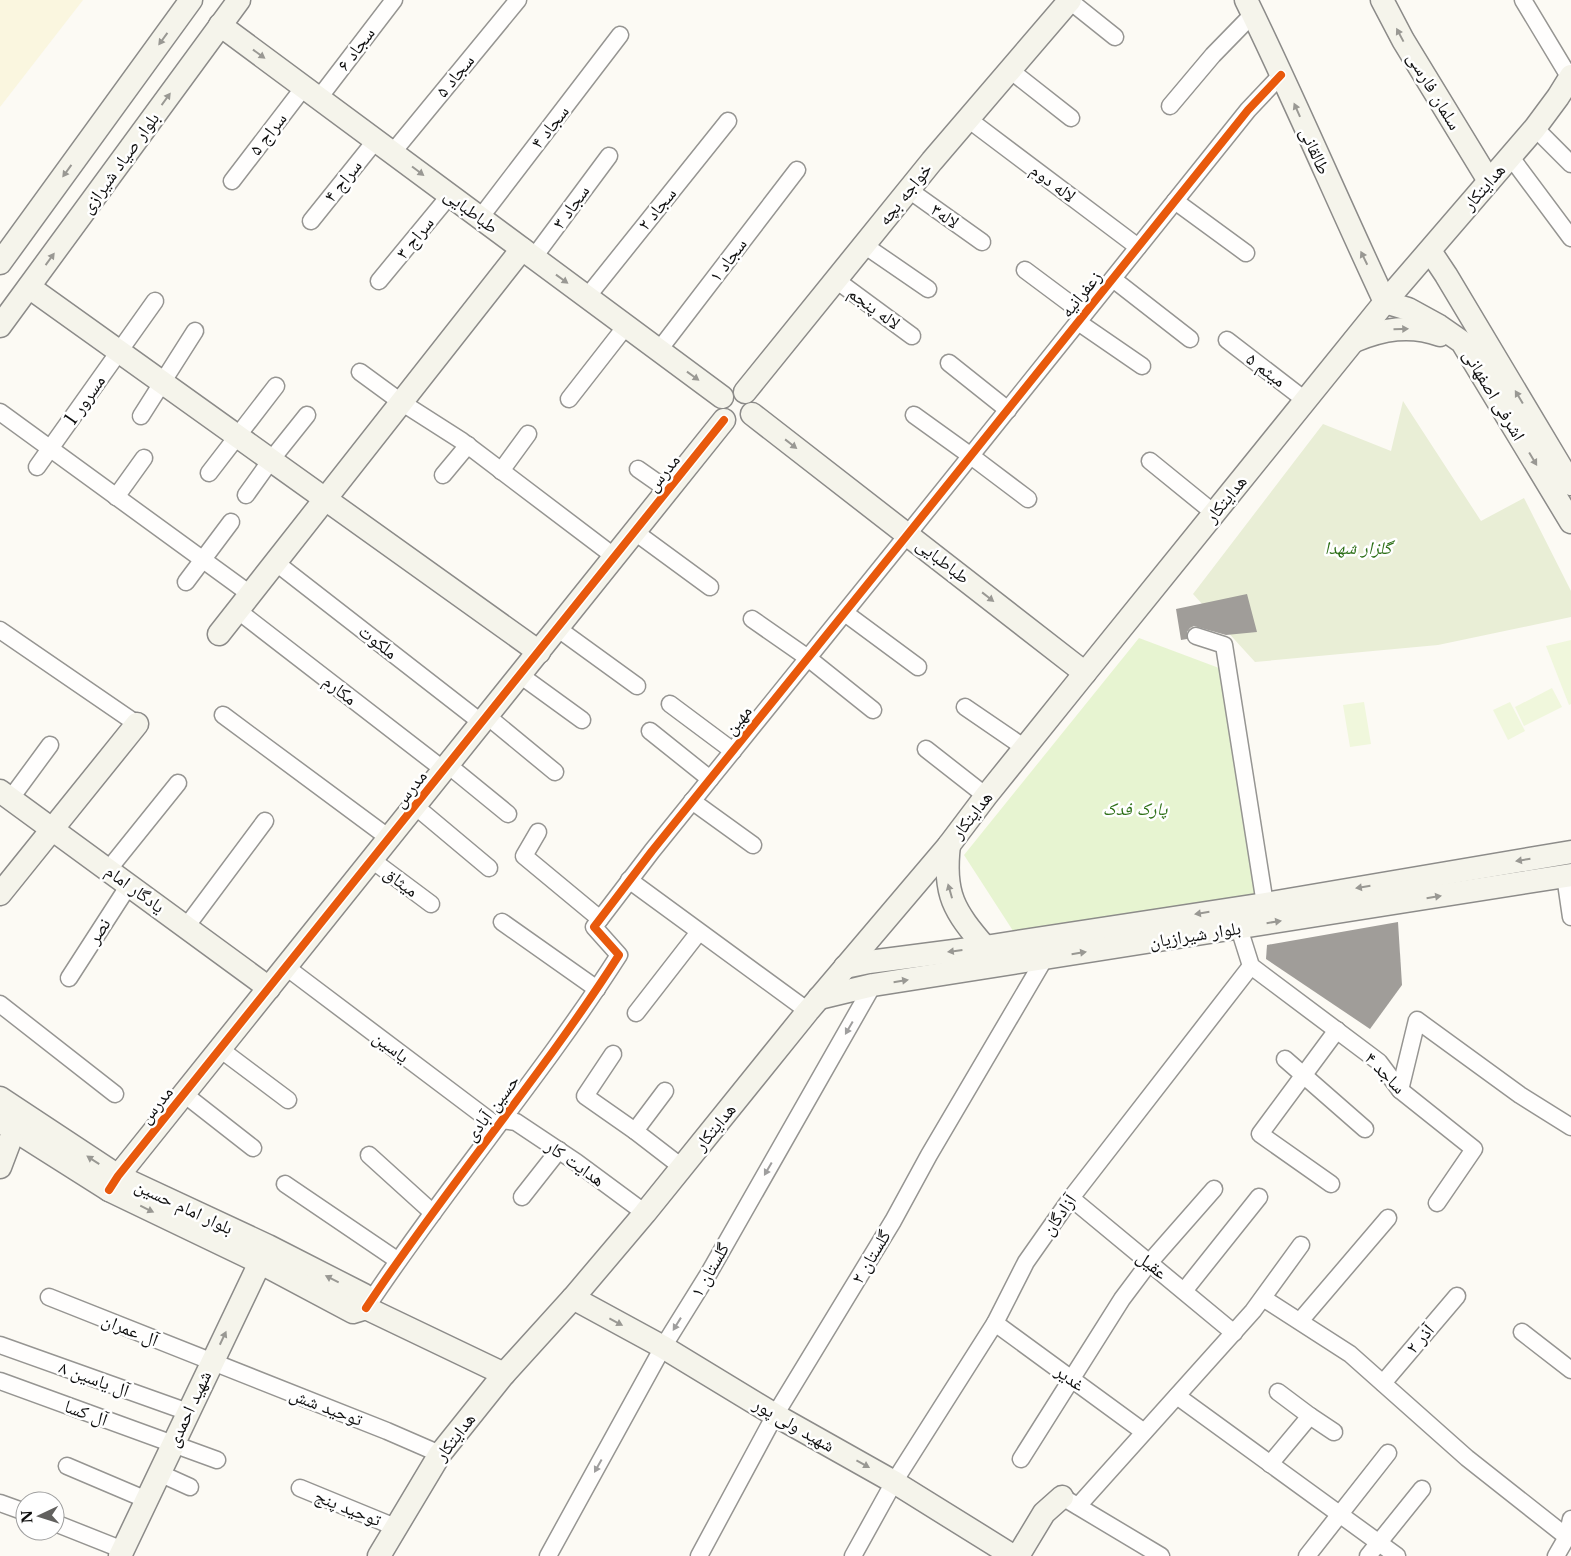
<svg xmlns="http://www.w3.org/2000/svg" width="1571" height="1556" viewBox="0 0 1571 1556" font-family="'Libre Baskerville','Noto Naskh Arabic',serif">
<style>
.farmland{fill:#faf6df}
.green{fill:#e7f4d1}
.cemetery{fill:#e9eed6}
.pitch{fill:#f0f7dc}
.building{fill:#a09d99}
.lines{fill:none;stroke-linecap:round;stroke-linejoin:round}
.street-casing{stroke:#969592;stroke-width:19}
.secondary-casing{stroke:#8c8b89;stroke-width:25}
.street{stroke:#fffefd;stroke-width:16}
.secondary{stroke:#f5f4eb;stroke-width:22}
.cycleway-casing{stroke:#fff;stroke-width:11}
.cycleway{stroke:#e8590c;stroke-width:8}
.oneway{fill:#999893}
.oneway2{fill:#9f9e9e}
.labels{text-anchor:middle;stroke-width:5;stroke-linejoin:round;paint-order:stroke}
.street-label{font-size:18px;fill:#0f0f0f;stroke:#fff}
.park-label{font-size:18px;font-style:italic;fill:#2d6f17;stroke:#fff}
</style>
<rect width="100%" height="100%" fill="#fcfaf4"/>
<path class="farmland" d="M0 0H83L0 107Z"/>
<path class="green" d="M1139 638 1219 668 1256 894 1017 937 964 855Z"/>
<path class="cemetery" d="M1403 401 1481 521 1524 498 1571 591V617L1438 645 1255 662 1193 594 1323 424 1391 451Z"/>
<g class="pitch">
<path d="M1571 640V704L1569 705 1546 646Z"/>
<path d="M1552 688 1562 707 1524 726 1515 707Z"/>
<path d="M1364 702 1371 744 1350 747 1343 705Z"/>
<path d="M1510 702 1525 731 1508 740 1493 710Z"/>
</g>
<g class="building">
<path d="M1247 594 1257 632 1226 635 1194 626 1190 628 1187 632V639L1181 640 1176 609Z"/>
<path d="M1398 922 1402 985 1370 1029 1266 959 1267 945Z"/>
</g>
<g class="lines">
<defs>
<g id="street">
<path d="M1523 0 1570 78"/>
<path d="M1070 1 1115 37"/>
<path d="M1010 70 1071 118"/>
<path d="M319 98 394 0"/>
<path d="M1170 106 1213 55 1253 14"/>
<path d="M968 119 1138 247"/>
<path d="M1535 128 1571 164"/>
<path d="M393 152 518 0"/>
<path d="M1510 156 1571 238"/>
<path d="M232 181 304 87"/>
<path d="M909 190 982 242"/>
<path d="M1175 201 1246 253"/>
<path d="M480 218 620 35"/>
<path d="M311 221 376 140"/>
<path d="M864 245 928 289"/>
<path d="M534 257 609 156"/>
<path d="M1025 270 1084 314"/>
<path d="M1113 279 1190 339"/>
<path d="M836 280 912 336"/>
<path d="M379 281 450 195"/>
<path d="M587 297 728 121"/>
<path d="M1078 322 1142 366"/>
<path d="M1227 340 1305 400"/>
<path d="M659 350 797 170"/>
<path d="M949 363 1008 410"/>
<path d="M360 372 401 402 462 441 615 557"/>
<path d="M569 399 626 326"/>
<path d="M0 412 250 594"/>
<path d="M914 415 971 456 1028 499"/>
<path d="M141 416 195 331"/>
<path d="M1150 461 1214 513"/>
<path d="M37 467 155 301"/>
<path d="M638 469 668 490"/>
<path d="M501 471 528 434"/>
<path d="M209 473 276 386"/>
<path d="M443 475 468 445"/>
<path d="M246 495 271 460 307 415"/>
<path d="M116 497 144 458"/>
<path d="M635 532 710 587"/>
<path d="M275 562 482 723"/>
<path d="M186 582 231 522"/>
<path d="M237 610 444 770"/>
<path d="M845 613 918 667"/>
<path d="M752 619 808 658 873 710"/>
<path d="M557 628 637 686"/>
<path d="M0 630 137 724"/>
<path d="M1196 636 1224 645 1265 904"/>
<path d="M520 675 582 720"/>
<path d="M670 704 733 751"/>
<path d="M965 707 1025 748"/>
<path d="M223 715 389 838"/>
<path d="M487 716 555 772"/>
<path d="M650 731 710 779"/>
<path d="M926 749 986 796"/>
<path d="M448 765 508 814"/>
<path d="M11 798 50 745"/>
<path d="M692 801 753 845"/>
<path d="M415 806 489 868"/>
<path d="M538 832 524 856 600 919"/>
<path d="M372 860 431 904"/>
<path d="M108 870 178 783"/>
<path d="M1565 876 1571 917"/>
<path d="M629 880 808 1011"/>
<path d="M502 922 597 989"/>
<path d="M186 927 265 821"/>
<path d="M1239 928 1251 966 1379 1062 1400 1090 1474 1149 1437 1203"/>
<path d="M286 967 497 1126"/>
<path d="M69 978 129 885"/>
<path d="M0 1004 115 1094"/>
<path d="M636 1013 699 932"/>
<path d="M220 1049 288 1100"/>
<path d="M613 1054 585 1096 635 1131"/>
<path d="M1285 1059 1365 1129"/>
<path d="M1400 1090 1417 1020 1520 1095 1571 1127"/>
<path d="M665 1091 635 1131 683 1168"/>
<path d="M184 1094 253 1148"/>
<path d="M502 1120 516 1122 576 1162 645 1213"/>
<path d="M369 1155 433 1213"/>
<path d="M285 1184 397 1260"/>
<path d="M1331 1184 1260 1134 1337 1030"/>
<path d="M522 1197 559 1150"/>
<path d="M1071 1198 1234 1333"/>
<path d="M1184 1291 1259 1197"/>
<path d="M49 1297 387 1431 440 1454"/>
<path d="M1263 1298 1350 1354 1467 1458 1567 1537"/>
<path d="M366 1308C446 1187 541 1077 619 955L594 927 652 851 908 534 1248 110 1281 75"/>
<path d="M1300 1321 1388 1218"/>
<path d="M995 1323 1144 1432"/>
<path d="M1522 1332 1571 1370"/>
<path d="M0 1345 188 1412"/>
<path d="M0 1381 217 1460"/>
<path d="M1383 1383 1457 1296"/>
<path d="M1177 1396 1397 1556"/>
<path d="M1310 1416 1334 1432"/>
<path d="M1021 1459 1122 1299 1149 1263 1214 1189"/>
<path d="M1270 1464 1310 1416 1278 1392"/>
<path d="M67 1466 147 1500"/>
<path d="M159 1473 190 1487"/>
<path d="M300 1488 395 1527"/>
<path d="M1069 1501 1161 1556"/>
<path d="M0 1503 25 1512"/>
<path d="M1078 1506 1253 1311 1301 1245"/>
<path d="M55 1523 123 1550"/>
<path d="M548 1556 663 1347 709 1273 873 985"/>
<path d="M699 1556 775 1415 893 1221 929 1155 1045 958"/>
<path d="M853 1556 894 1482 995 1323 1026 1262 1071 1198 1251 966"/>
<path d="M1307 1556 1388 1453"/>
<path d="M1368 1556 1422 1489"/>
<path d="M1556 1556 1567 1537 1571 1519"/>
</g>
<g id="secondary">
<path d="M1246 0C1295 100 1338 202 1385 302"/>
<path d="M1382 0 1403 40 1489 181"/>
<path d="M220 25 722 397"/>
<path d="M1430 251 1446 275 1571 484"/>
<path d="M0 263 191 0"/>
<path d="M29 287 539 652"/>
<path d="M1385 302 1408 309 1439 326 1462 342 1571 522"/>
<path d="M0 326 239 0"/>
<path d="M1354 341C1383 329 1410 324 1440 335"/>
<path d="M745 392 932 161 1070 0"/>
<path d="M752 414 1085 673"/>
<path d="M219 634 522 249"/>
<path d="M0 791 269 988"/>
<path d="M949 845C943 894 954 911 985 947"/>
<path d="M0 894 137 724"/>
<path d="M845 967 869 962 985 947 1265 904 1571 852"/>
<path d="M819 998 873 985 1571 875"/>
<path d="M0 1098 118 1176 268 1246 364 1295 366 1308"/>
<path d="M0 1121 109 1190 259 1262 353 1312 366 1308 504 1374"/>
<path d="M0 1167 14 1130 17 1116"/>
<path d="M109 1190 118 1176 724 420"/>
<path d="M573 1298 663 1347 775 1415 894 1482 1013 1556"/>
<path d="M120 1556 266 1250"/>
<path d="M379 1556 440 1454 504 1374 573 1298 645 1213 808 1011 949 845 986 796 1085 673 1385 302 1535 128 1558 97 1571 76"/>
<path d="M1018 1556 1044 1513 1062 1497"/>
</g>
</defs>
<use href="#street" class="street-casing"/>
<use href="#secondary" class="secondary-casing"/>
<use href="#street" class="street"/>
<use href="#secondary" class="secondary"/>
<defs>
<g id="cycleway">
<path d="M109 1190 118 1176 724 420"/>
<path d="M366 1308C446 1187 541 1077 619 955L594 927 652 851 908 534 1248 110 1281 75"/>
</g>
</defs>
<use href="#cycleway" class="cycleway-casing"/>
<use href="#cycleway" class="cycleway"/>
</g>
<defs><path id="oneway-solid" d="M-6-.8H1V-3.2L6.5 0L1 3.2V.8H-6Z" transform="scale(1.25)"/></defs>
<g class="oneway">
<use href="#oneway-solid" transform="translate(1400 35) rotate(-118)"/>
<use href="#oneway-solid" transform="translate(163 39) rotate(126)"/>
<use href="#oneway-solid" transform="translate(259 54) rotate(36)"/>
<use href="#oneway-solid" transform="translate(166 99) rotate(-54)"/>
<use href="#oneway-solid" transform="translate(1297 110) rotate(-114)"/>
<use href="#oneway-solid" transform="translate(67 171) rotate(126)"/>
<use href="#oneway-solid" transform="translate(418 171) rotate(37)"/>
<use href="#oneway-solid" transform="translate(1364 258) rotate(-116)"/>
<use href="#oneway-solid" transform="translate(50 259) rotate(-54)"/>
<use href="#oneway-solid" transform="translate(562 279) rotate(36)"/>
<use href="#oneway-solid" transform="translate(1401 329) rotate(-2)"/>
<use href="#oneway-solid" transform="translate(693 376) rotate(36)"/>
<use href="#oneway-solid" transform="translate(1519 397) rotate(-121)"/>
<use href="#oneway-solid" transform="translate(791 444) rotate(38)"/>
<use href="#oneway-solid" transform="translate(1533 459) rotate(59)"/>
<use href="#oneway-solid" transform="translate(988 597) rotate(38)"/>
<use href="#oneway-solid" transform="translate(1523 860) rotate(171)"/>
<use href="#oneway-solid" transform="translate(1363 887) rotate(171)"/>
<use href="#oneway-solid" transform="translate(950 891) rotate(-106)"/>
<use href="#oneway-solid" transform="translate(1434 897) rotate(-9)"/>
<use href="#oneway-solid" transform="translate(1202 913) rotate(171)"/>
<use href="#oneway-solid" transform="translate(1274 922) rotate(-9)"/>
<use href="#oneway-solid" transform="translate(955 951) rotate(173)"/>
<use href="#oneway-solid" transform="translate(1079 953) rotate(-9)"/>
<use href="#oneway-solid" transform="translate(901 981) rotate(-9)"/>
<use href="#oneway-solid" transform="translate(93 1160) rotate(-147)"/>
<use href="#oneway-solid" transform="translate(147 1209) rotate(26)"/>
<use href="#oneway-solid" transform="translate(332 1279) rotate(-153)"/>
<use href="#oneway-solid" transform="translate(616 1322) rotate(28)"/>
<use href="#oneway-solid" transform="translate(223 1338) rotate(-65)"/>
<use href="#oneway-solid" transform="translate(863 1464) rotate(29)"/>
</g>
<g class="oneway2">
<use href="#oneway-solid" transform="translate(849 1028) rotate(120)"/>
<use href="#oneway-solid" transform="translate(768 1169) rotate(120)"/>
<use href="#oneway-solid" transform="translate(677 1324) rotate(122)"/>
<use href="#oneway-solid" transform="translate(598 1466) rotate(119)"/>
</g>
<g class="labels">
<g class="street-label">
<text transform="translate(356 49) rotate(-53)" y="6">سجاد ۶</text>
<text transform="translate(455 76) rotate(-51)" y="6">سجاد ۵</text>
<text transform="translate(1434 91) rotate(59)" y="6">سلمان فارسی</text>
<text transform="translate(550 127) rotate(-52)" y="6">سجاد ۴</text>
<text transform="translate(268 134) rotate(-52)" y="6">سراج ۵</text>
<text transform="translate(1315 151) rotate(66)" y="6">طالقانی</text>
<text transform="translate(120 163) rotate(-54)" y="6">بلوار صیاد شیرازی</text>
<text transform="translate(343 181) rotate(-51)" y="6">سراج ۴</text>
<text transform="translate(1053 183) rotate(37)" y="6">لاله دوم</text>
<text transform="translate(1484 187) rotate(-49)" y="6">هدایتکار</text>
<text transform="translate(905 194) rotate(-51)" y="6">خواجه بچه</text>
<text transform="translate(571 207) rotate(-54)" y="6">سجاد ۳</text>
<text transform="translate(657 209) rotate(-51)" y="6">سجاد ۲</text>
<text transform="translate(471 211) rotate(37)" y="6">طباطبایی</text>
<text transform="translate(945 216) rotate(35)" y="6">لاله۳</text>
<text transform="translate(415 238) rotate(-51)" y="6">سراج ۳</text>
<text transform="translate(728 260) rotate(-53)" y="6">سجاد ۱</text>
<text transform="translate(1081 294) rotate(-51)" y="6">زعفرانیه</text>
<text transform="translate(874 308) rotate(36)" y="6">لاله پنجم</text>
<text transform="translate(1266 370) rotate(37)" y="6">میثم ۵</text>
<text transform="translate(1494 395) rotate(59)" y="6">اشرفی اصفهانی</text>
<text transform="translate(85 400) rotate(-55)" y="6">مسرور 1</text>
<text transform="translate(663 473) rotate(-51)" y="6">مدرس</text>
<text transform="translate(1226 499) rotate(-51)" y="6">هدایتکار</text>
<text transform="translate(943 561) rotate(38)" y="6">طباطبایی</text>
<text transform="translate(378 642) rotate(38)" y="6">ملکوت</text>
<text transform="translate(340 690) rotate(38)" y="6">مکارم</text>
<text transform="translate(738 720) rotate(-51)" y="6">مهین</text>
<text transform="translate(410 789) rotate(-51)" y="6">مدرس</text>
<text transform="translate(972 815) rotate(-52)" y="6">هدایتکار</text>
<text transform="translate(401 882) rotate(37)" y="6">میثاق</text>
<text transform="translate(135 889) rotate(36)" y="6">یادگار امام</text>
<text transform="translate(99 931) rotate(-57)" y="6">نصر</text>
<text transform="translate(1195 935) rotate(-9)" y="6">بلوار شیرازیان</text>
<text transform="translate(391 1047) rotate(37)" y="6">یاسین</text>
<text transform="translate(1385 1073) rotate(46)" y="6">ساجد ۴</text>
<text transform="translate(156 1105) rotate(-51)" y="6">مدرس</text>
<text transform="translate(492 1108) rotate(-53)" y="6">حسین آبادی</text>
<text transform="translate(715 1127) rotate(-51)" y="6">هدایتکار</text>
<text transform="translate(575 1163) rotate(35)" y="6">هدایت کار</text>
<text transform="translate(184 1207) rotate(25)" y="6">بلوار امام حسین</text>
<text transform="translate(1059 1215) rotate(-55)" y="6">آزادگان</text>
<text transform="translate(871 1257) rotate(-59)" y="6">گلستان ۲</text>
<text transform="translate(1152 1265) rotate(39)" y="6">عقیل</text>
<text transform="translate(710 1270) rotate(-60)" y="6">گلستان ۱</text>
<text transform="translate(130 1330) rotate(22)" y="6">آل عمران</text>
<text transform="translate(1420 1339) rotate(-49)" y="6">آذر ۲</text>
<text transform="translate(1070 1378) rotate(36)" y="6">غدیر</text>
<text transform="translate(94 1379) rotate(20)" y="6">آل یاسین ۸</text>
<text transform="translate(326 1407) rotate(21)" y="6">توحید شش</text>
<text transform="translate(189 1409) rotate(-65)" y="6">شهید احمدی</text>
<text transform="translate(86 1413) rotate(20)" y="6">آل کسا</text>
<text transform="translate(794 1425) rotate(30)" y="6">شهید ولی پور</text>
<text transform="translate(455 1437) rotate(-53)" y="6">هدایتکار</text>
<text transform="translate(348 1508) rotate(22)" y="6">توحید پنج</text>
</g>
<g class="park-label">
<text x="1358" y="554">گلزار شهدا</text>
<text x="1135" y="815">پارک فدک</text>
</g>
</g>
<g transform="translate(40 1516) rotate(266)"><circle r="24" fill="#ffffff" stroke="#9f9f9f"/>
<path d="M0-4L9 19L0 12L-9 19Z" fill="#62615f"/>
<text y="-8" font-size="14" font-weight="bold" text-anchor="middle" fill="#0f0f0f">N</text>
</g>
</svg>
